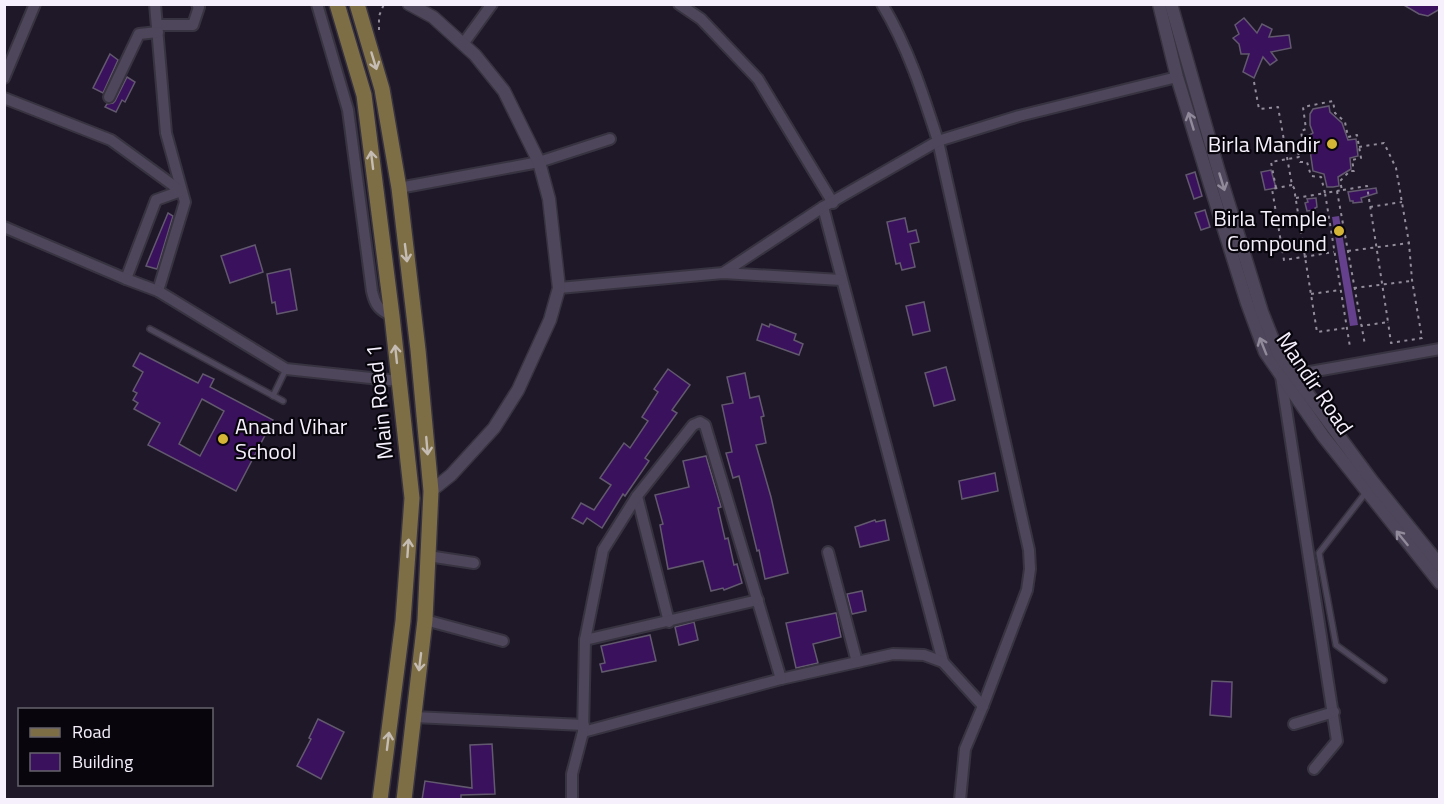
<svg xmlns="http://www.w3.org/2000/svg" width="1444" height="804" viewBox="0 0 1444 804" font-family="'Titillium Web',sans-serif">
<style>
.water{fill:#65408d}
.building{fill:#3a115d;stroke:#62596e;stroke-width:1.5;fill-rule:evenodd}
.lines{fill:none;stroke-linecap:round;stroke-linejoin:round}
.service-casing{stroke:#383340;stroke-width:8}
.minor-casing{stroke:#383340;stroke-width:14}
.tertiary-casing{stroke:#383340;stroke-width:15}
.primary-casing{stroke:#383340;stroke-width:18}
.path{stroke:#938d9b;stroke-width:2;stroke-dasharray:3 4.5;stroke-linecap:butt}
.service{stroke:#4e465a;stroke-width:5}
.minor{stroke:#4e465a;stroke-width:10}
.tertiary{stroke:#4e465a;stroke-width:12}
.primary{stroke:#7d6e45;stroke-width:15}
.oneway{stroke:#c5bcb3}
.oneway2{stroke:#918a9b}
.poi-dot{fill:#d5b535;stroke:#08050c;stroke-width:2}
.labels{text-anchor:middle;stroke-width:4.5;stroke-linejoin:round;paint-order:stroke}
.poi-label{font-size:22px;fill:#f5f0fc;stroke:#08050c;text-anchor:end}
.street-label{font-size:22px;fill:#f5f0fc;stroke:#08050c}
</style>
<rect width="100%" height="100%" fill="#1f1829"/>
<path class="water" d="M1339 216 1358 325 1350 326 1332 217Z"/>
<g class="building">
<path d="M1402 4H1440V9L1428 16 1419 14Z"/>
<path d="M1244 18 1257 33 1262 24 1272 29 1269 37 1289 35 1291 48 1271 52 1277 60 1270 65 1263 57 1254 78 1243 72 1249 54H1241L1239 44 1233 38 1239 34 1235 25Z"/>
<path d="M110 54 118 60 103 93 93 88Z"/>
<path d="M127 77 135 82 125 102 122 100 116 112 105 107 107 104 113 103 115 101Z"/>
<path d="M1329 106 1330 112 1342 123 1348 140 1356 139 1358 156 1350 158 1351 169 1338 177 1339 186 1333 187H1327L1324 174 1313 171 1308 136 1313 133 1310 125V114L1313 109Z"/>
<path d="M1271 170 1276 188 1265 190 1261 172Z"/>
<path d="M1195 172 1202 196 1194 199 1186 175Z"/>
<path d="M1376 188 1377 193 1361 198 1362 202 1353 203V201H1350L1348 192Z"/>
<path d="M1316 198 1317 207 1315 208V210L1307 211 1305 203 1308 202 1307 199Z"/>
<path d="M1205 210 1210 227 1201 230 1195 213Z"/>
<path d="M168 213 173 216 157 269 146 266Z"/>
<path d="M905 218 908 232 916 230 919 242 910 244 915 267 902 270 900 263 896 264 887 222Z"/>
<path d="M255 245 263 272 230 283 221 256Z"/>
<path d="M290 269 297 310 277 314 275 302 272 303 267 274Z"/>
<path d="M924 302 930 331 913 335 906 306Z"/>
<path d="M762 324 769 327 770 324 796 334 794 340 803 344 799 355 757 340Z"/>
<path d="M140 353 198 383 203 374 214 379 210 387 273 420 236 491 148 445 160 423 134 409 138 403 133 400 137 393 133 391 143 372 133 366ZM202 399 224 411 200 456 179 444Z"/>
<path d="M946 367 955 400 934 406 925 373Z"/>
<path d="M668 369 690 385 672 410 677 413 645 458 649 461 625 496 623 494 602 528 587 518 583 524 572 518 581 503 594 510 611 485 600 478 624 443 630 448 648 421 642 417 658 392 654 389Z"/>
<path d="M745 373 750 398 759 396 764 416 761 417 766 443 756 445 771 497 788 573 765 579 759 550 757 551 739 476 733 478 726 453 732 452 722 405 733 403 727 377Z"/>
<path d="M706 456 721 507 718 508 725 539 728 538 734 565 737 564 742 583 724 590 723 588 711 591 703 561 668 569 660 525 663 524 655 495 689 487 683 461Z"/>
<path d="M995 473 998 491 962 499 959 481Z"/>
<path d="M875 520 876 522 885 520 889 540 860 547 855 527Z"/>
<path d="M862 591 866 611 852 614 847 594Z"/>
<path d="M836 613 841 637 813 644 818 663 796 668 786 623Z"/>
<path d="M694 622 698 640 679 645 675 627Z"/>
<path d="M650 635 656 661 602 672 600 664 605 663 601 646Z"/>
<path d="M1212 681 1232 682 1231 717 1210 715Z"/>
<path d="M318 719 344 732 321 779 297 766 311 739 309 738Z"/>
<path d="M492 744 495 794 461 795V800H422L425 781 472 788 470 745Z"/>
</g>
<g class="lines">
<defs>
<g id="service">
<path d="M150 329 283 401"/>
<path d="M273 396 286 369"/>
<path d="M1367 491 1319 553 1336 645 1384 680"/>
</g>
<g id="minor">
<path d="M155 4 166 133 185 202 158 291"/>
<path d="M317 4 348 110 372 291C375 305 379 310 392 316"/>
<path d="M679 4 701 19 758 79 833 203"/>
<path d="M882 4C908 47 923 94 938 141L1029 550 1030 569 1027 590 983 706 965 749 960 800"/>
<path d="M157 25H193L199 7 197 4"/>
<path d="M463 44 492 4"/>
<path d="M4 78 35 4"/>
<path d="M109 97 139 34 158 32"/>
<path d="M4 98 111 140 181 191 156 200 126 279"/>
<path d="M399 188 539 162 610 139"/>
<path d="M823 207 943 662"/>
<path d="M4 227 126 279 158 291 286 369 399 381"/>
<path d="M723 273 823 207 938 141 1019 116 1177 77"/>
<path d="M559 288 723 273 841 280"/>
<path d="M1293 375 1440 349"/>
<path d="M1281 376 1337 741 1314 769"/>
<path d="M637 496 669 622"/>
<path d="M828 552 857 662"/>
<path d="M428 556 474 563"/>
<path d="M425 620 503 641"/>
<path d="M585 640 758 600"/>
<path d="M414 717 584 725"/>
<path d="M1294 724 1334 712"/>
<path d="M583 732 781 679 893 654 924 655 943 662 983 706"/>
<path d="M572 800V774L583 732 585 640 603 550 637 496 693 425 700 422 705 425 781 679"/>
</g>
<g id="tertiary">
<path d="M409 4 433 17 475 55 504 91 539 162 549 199 559 288 550 320 518 390 494 428 451 475 431 491"/>
<path d="M1159 4 1177 77 1211 188 1247 303 1265 352 1323 436 1440 583"/>
<path d="M1171 4 1218 169 1262 312 1279 355 1373 482 1440 565"/>
</g>
<g id="primary">
<path d="M337 4 364 95 392 316 412 498 403 621 380 800"/>
<path d="M357 4 382 89 399 188 418 350 431 491 425 620 404 800"/>
</g>
</defs>
<use href="#service" class="service-casing"/>
<use href="#minor" class="minor-casing"/>
<use href="#tertiary" class="tertiary-casing"/>
<use href="#primary" class="primary-casing"/>
<g class="path">
<path d="M379 30V16L384 4"/>
<path d="M1254 82 1259 109 1278 107 1292 185 1294 188 1317 332 1346 328"/>
<path d="M1359 147 1384 143 1396 168 1409 243 1412 280 1422 338 1391 343 1388 322"/>
<path d="M1292 185 1272 189 1284 260 1334 252"/>
<path d="M1276 188 1271 162 1299 157 1300 162H1307L1311 176 1321 177 1325 193 1342 190 1340 181 1350 171H1354L1352 160 1361 158 1357 135 1348 137 1345 122 1335 113 1333 101 1303 107 1306 129 1301 131 1303 144 1297 147 1299 157"/>
<path d="M1343 190 1367 186 1388 322 1361 326"/>
<path d="M1337 191 1365 345"/>
<path d="M1296 198 1325 193 1350 347"/>
<path d="M1370 207 1402 202"/>
<path d="M1348 251 1409 243"/>
<path d="M1354 288 1411 281"/>
<path d="M1311 294 1340 290"/>
</g>
<use href="#service" class="service"/>
<use href="#minor" class="minor"/>
<use href="#tertiary" class="tertiary"/>
<use href="#primary" class="primary"/>
</g>
<defs><path id="oneway-shaft" d="M-6 0H5M1.5-3L5.5 0L1.5 3" fill="none" stroke-width="1.6" stroke-linecap="round" stroke-linejoin="round" transform="scale(1.5)"/></defs>
<g class="oneway">
<use href="#oneway-shaft" transform="translate(374 61) rotate(73)"/>
<use href="#oneway-shaft" transform="translate(372 160) rotate(-97)"/>
<use href="#oneway-shaft" transform="translate(406 253) rotate(83)"/>
<use href="#oneway-shaft" transform="translate(396 354) rotate(-96)"/>
<use href="#oneway-shaft" transform="translate(427 446) rotate(85)"/>
<use href="#oneway-shaft" transform="translate(408 548) rotate(-86)"/>
<use href="#oneway-shaft" transform="translate(420 662) rotate(97)"/>
<use href="#oneway-shaft" transform="translate(388 741) rotate(-83)"/>
</g>
<g class="oneway2">
<use href="#oneway-shaft" transform="translate(1191 121) rotate(-107)"/>
<use href="#oneway-shaft" transform="translate(1222 182) rotate(73)"/>
<use href="#oneway-shaft" transform="translate(1263 346) rotate(-112)"/>
<use href="#oneway-shaft" transform="translate(1402 538) rotate(-129)"/>
</g>
<g class="poi-dot">
<circle cx="1332" cy="144" r="6"/>
<circle cx="1339" cy="231" r="6"/>
<circle cx="223" cy="439" r="6"/>
</g>
<g class="labels">
<g class="poi-label">
<text x="1320" y="152">Birla Mandir</text>
<text x="1327" y="226">Birla Temple<tspan x="1327" dy="25">Compound</tspan></text>
<text x="235" y="434" text-anchor="start">Anand Vihar<tspan x="235" dy="25">School</tspan></text>
</g>
<g class="street-label">
<text transform="translate(1315 383) rotate(56)" y="8">Mandir Road</text>
<text transform="translate(379 402) rotate(-96)" y="8">Main Road 1</text>
</g>
</g>
<rect width="1444" height="804" fill="none" stroke="#f5f0fc" stroke-width="12"/>
<rect x="18" y="708" width="195" height="78" fill="#08050c" stroke="#67636c" stroke-width="1.5"/>
<rect x="30" y="728" width="30" height="9" fill="#7d6e45" stroke="#67636c" stroke-width="1.5"/>
<text x="72" y="738" font-size="18" fill="#f5f0fc">Road</text>
<rect x="30" y="753" width="30" height="18" fill="#3a115d" stroke="#67636c" stroke-width="1.5"/>
<text x="72" y="768" font-size="18" fill="#f5f0fc">Building</text>
</svg>
